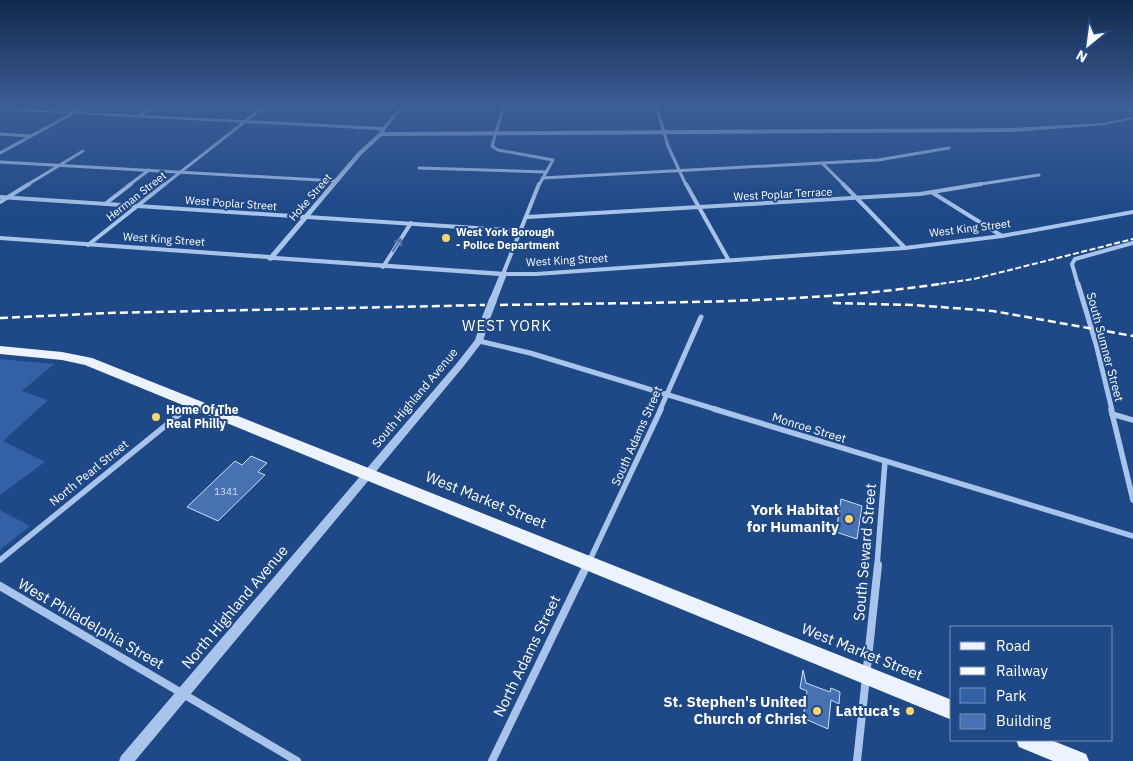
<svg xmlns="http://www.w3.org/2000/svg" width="1133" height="761" viewBox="0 0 1133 761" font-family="'IBM Plex Sans',sans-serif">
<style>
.green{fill:#3261a5}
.water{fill:#3e5c8a;stroke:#9cbeec}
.building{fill:#4771b0;stroke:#cddff8}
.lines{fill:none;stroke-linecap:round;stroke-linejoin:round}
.minor-far4{stroke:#a8c4eb;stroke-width:3}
.minor-far3{stroke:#a8c4eb;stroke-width:4}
.minor-far2{stroke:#a8c4eb;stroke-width:5}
.minor-far1{stroke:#a8c4eb;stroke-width:5.5}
.minor{stroke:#a8c4eb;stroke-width:8}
.tertiary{fill:#a8c4eb;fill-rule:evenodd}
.secondary{fill:#d4e2f8;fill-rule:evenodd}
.primary{fill:#edf3fe;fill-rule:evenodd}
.rail-far1{stroke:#fff;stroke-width:2;stroke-dasharray:6 2.5;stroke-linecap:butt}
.rail{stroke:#fff;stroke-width:2.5;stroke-dasharray:8 4;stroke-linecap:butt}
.tertiary-bridge{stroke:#a8c4eb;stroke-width:8}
.oneway{stroke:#4f73aa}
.poi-dot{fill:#f9d568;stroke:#1f4887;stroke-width:2}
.labels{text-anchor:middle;stroke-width:4;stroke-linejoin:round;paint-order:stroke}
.number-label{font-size:10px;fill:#d1dceb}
.far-street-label{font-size:11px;fill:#fff;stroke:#1f4887}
.far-poi-label{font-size:11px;font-weight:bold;fill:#fff;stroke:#1f4887;text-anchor:start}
.street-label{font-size:12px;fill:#fff;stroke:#1f4887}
.poi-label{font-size:12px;font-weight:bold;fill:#fff;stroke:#1f4887;text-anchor:start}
.quarter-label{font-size:15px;letter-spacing:1px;fill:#fff;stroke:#1f4887}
.near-street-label{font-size:15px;fill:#fff;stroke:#1f4887}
.near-poi-label{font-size:15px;font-weight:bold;fill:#fff;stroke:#1f4887;text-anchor:end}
</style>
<rect width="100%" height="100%" fill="#1f4887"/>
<g class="green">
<path d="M0 359 54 364 22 391 48 400 3 441 45 462 0 495Z"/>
<path d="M0 510 30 526 0 550Z"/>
</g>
<path class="water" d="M692 105H839L815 108 704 109Z"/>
<g class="building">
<path d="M251 456 267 463 258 472 265 475 218 521 187 507 235 461 242 465Z"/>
<path d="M841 499 862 506 857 539 836 532Z"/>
<path d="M803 670 806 683 830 692 831 688 840 692 839 704 831 700 828 729 803 718 807 691 800 688Z"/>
</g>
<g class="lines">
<g class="minor-far4">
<path d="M504 105 492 146 498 150 553 160 539 185"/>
<path d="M656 105 668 146 686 185"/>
<path d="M139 116 158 105"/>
<path d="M383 129 404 105"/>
<path d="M0 134 31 136"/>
<path d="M0 153 88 105"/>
<path d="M0 162 337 181"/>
<path d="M823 164 844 185"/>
<path d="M419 168 546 172"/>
<path d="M542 178 878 160 949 148"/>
<path d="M27 185 83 151"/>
<path d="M129 185 149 170"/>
<path d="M164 185 266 105"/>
<path d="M974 185 1039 175"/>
</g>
<g class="minor-far3">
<path d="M539 184 503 274H536L905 248 1002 236 1133 212"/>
<path d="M686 184 728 259"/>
<path d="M843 184 905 248"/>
<path d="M933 193 1002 236"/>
<path d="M0 197 521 231"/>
<path d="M0 202 29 184"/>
<path d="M105 204 131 184"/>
<path d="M527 217 920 194 981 184"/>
<path d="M88 245 165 184"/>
<path d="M383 267 411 223"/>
<path d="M1078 285 1072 264 1075 259 1133 243"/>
</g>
<g class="minor-far2">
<path d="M1078 284 1096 344 1112 410"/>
<path d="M479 341 530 353 718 410"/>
<path d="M184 410 193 403"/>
<path d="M660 410 701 317"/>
</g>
<g class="minor-far1">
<path d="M714 409 1133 536"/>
<path d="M1111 409 1133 500"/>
<path d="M1112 414 1133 420"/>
<path d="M0 560 186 409"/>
<path d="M587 566 661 409"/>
<path d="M877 566 885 461"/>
</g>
<g class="minor">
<path d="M0 586 297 761"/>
<path d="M492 761 587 565"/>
<path d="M857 761 878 565"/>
</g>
<g class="tertiary">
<path d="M0 108 383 127 386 129 384 132 1012 128 1104 123 1133 117V119L1104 125 1012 132 382 136 362 154 276 256 506 272 507 274 497 300 493 302 489 300 499 276 273 260 270 261 267 259 0 240V236L270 255 358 152 379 133 380 130 0 110Z"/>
<path d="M483 316H486L490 318 483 341 463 367 135 761H119L121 756 457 363 475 340Z"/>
</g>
<path class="secondary" d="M1118 105H1126L1133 108V112Z"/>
<g class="primary">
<path d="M0 346 62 352 92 358 952 700V720L85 365 62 360 0 354Z"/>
<path d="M1016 740H1051L1086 754 1089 761H1053L1019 747Z"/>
</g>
<path class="rail-far1" d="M932 285 974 279 1133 239"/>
<g class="rail">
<path d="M833 303 913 305 993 311 1133 336"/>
<path d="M500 305C647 302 795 305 940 284"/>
<path d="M0 318 109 313 485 305"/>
</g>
<path class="tertiary-bridge" d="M486 318 493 300"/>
</g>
<defs><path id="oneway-shaft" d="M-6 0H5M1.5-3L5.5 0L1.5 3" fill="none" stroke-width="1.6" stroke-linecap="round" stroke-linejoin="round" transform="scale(1.25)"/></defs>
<use class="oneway" href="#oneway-shaft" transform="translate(397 245) rotate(-57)"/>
<linearGradient id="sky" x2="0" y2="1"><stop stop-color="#11284a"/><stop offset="0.5" stop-color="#3c5e96"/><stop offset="1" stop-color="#3c5e96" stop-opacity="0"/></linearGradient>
<rect width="1133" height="212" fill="url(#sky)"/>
<g class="poi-dot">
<circle cx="446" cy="238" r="5"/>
<circle cx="156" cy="417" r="5"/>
<circle cx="849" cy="519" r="5"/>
<circle cx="817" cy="711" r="5"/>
<circle cx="910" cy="711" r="5"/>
</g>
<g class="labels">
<g class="number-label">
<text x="226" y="495">1341</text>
</g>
<g class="far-street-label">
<text transform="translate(783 194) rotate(-3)" y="4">West Poplar Terrace</text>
<text transform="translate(136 196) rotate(-38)" y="4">Herman Street</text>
<text transform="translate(310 197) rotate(-49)" y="4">Hoke Street</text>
<text transform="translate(231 203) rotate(4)" y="4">West Poplar Street</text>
<text transform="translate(970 228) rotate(-7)" y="4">West King Street</text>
<text transform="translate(164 239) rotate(4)" y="4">West King Street</text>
<text transform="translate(567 260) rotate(-3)" y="4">West King Street</text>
</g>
<g class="far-poi-label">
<text x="456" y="236">West York Borough<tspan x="456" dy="13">- Police Department</tspan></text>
</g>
<g class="street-label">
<text transform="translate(1105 347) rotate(75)" y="4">South Sumner Street</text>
<text transform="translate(415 398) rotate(-50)" y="4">South Highland Avenue</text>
<text transform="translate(809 428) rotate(17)" y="4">Monroe Street</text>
<text transform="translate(637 436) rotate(-66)" y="4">South Adams Street</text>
<text transform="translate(89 473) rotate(-39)" y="4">North Pearl Street</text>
</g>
<g class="poi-label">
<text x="166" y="414">Home Of The<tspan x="166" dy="14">Real Philly</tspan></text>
</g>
<g class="quarter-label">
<text x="507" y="331">WEST YORK</text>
</g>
<g class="near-street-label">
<text transform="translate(486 500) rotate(22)" y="5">West Market Street</text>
<text transform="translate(865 552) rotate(-85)" y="5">South Seward Street</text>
<text transform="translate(235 607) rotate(-50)" y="5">North Highland Avenue</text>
<text transform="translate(91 624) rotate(30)" y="5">West Philadelphia Street</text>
<text transform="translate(862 652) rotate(22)" y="5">West Market Street</text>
<text transform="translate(527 656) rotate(-64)" y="5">North Adams Street</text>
</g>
<g class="near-poi-label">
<text x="839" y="515">York Habitat<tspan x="839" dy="17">for Humanity</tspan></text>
<text x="807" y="707">St. Stephen's United<tspan x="807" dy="17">Church of Christ</tspan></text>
<text x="900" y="716">Lattuca's</text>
</g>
</g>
<rect x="950" y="626" width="162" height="115" fill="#1f4887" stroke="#7991b7"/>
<rect x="960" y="642" width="25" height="8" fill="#edf3fe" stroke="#7991b7"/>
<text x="996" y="651" font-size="15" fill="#ffffff">Road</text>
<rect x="960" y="667" width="25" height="8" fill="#ffffff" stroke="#7991b7"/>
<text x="996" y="676" font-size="15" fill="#ffffff">Railway</text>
<rect x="960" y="688" width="25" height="15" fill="#3261a5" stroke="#7991b7"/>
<text x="996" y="701" font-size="15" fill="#ffffff">Park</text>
<rect x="960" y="714" width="25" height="15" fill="#4771b0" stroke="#7991b7"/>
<text x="996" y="726" font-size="15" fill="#ffffff">Building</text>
<g transform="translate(1088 45) rotate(209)" stroke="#1f4887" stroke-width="4" paint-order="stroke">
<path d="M0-4L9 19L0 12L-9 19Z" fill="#ffffff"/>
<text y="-8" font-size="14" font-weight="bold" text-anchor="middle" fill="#ffffff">N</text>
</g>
</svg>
